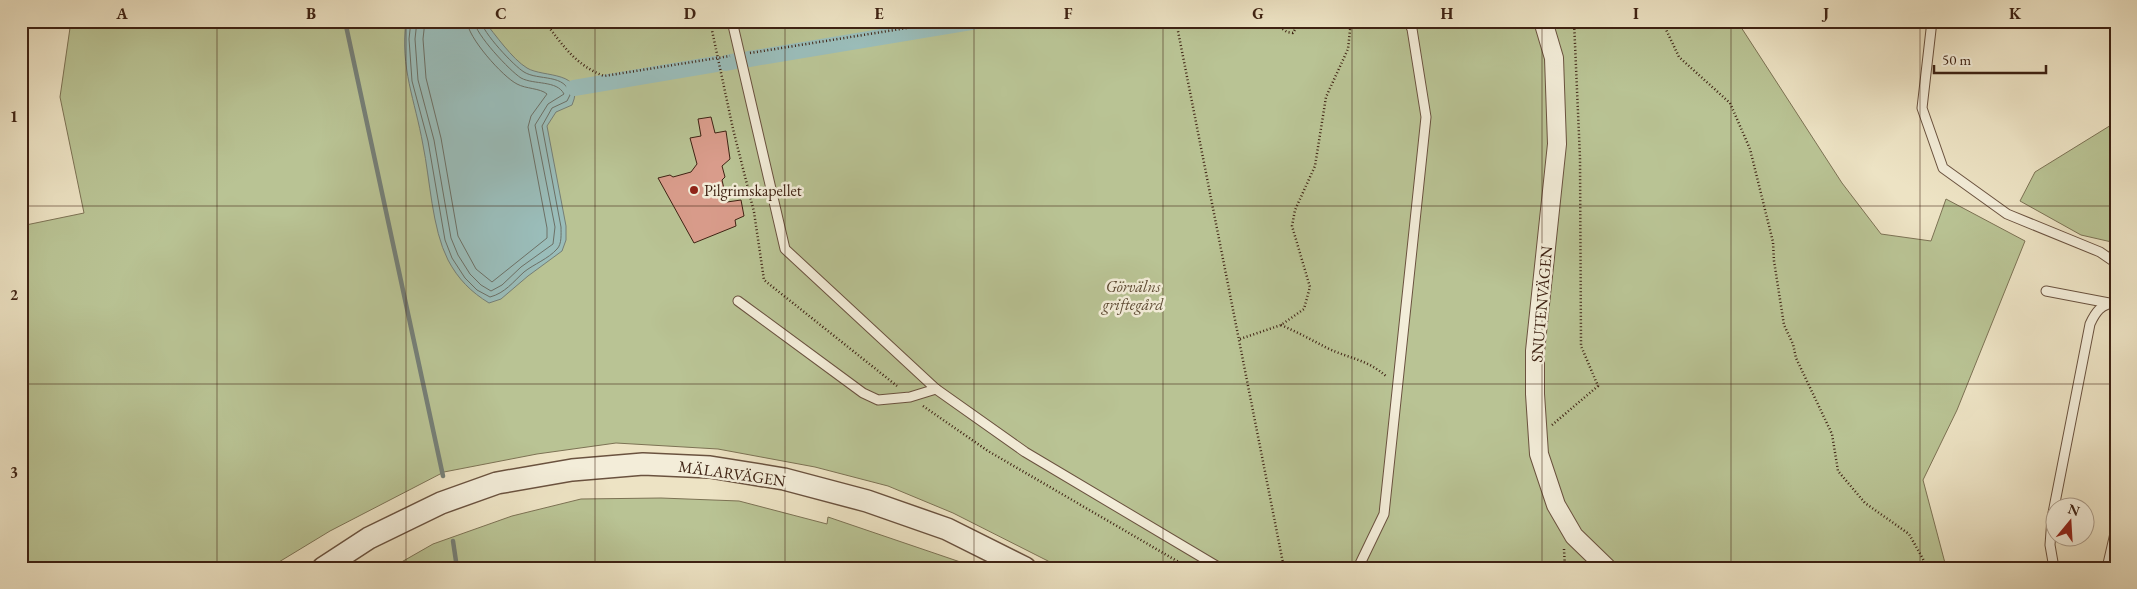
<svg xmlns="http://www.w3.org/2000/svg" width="2137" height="589" viewBox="0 0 2137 589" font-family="'EB Garamond',serif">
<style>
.green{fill:#b9c394;stroke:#7c7254}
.water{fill:#9abdba;stroke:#757f77}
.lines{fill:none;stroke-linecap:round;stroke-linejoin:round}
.shore{stroke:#6c7066;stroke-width:1}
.stream{stroke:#757f77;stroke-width:4.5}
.canal{stroke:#9abdba;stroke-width:16}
.building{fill:#d99c8b;stroke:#3e2213}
.service-casing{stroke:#6a523f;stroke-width:11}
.minor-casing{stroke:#6a523f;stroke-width:20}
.tertiary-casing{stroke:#6a523f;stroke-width:24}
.path{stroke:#3e2213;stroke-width:2.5;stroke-dasharray:1 2.5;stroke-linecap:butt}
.service{stroke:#f3edd9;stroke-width:9}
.minor{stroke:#f3edd9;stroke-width:18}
.tertiary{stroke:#f3edd9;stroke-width:21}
.grid{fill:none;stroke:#3e2213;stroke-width:1;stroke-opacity:0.55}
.poi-dot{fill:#8f2418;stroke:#f3edd9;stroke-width:2}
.labels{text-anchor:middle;stroke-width:5;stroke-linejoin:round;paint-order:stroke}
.poi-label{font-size:16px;fill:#3e2213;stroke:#f3edd9;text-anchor:start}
.park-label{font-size:16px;font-style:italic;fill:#5d4a33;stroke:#f3edd9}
.street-label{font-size:16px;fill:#3e2213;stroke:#f3edd9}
.neatline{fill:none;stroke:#3e2213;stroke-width:2}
.grid-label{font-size:16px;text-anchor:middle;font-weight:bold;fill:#3e2213}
</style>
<rect width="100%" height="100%" fill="#ede3c4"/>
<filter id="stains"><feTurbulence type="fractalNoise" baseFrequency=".004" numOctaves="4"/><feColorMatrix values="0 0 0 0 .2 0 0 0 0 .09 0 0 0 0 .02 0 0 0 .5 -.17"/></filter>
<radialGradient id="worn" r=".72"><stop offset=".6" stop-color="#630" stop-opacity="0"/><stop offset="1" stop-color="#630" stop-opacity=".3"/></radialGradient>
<g class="green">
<path d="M71 21H1737L1842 183 1881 234 1931 241 1946 199 2025 241 1957 410 1923 480 1945 563 1950 568H1058L1048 561 953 513 888 486 815 467 718 449 616 443 537 454 444 472 330 531 269 568H21V226L84 213 60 97Z"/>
<path d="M2116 122V243L2081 235 2020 201 2035 172Z"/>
<path d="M661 498 739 501 827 524 828 517 978 568H391L433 544 512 516 581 499Z"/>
</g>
<path class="water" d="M406 21H484C495 34 512 59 527 68 543 78 587 70 572 105L556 112 547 126 566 226V240L562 251 528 276 501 299 489 303C471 292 458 279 448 260 432 229 430 179 423 145 415 100 400 68 406 21Z"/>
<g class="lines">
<g class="shore">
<path d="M411 21 409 39 412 81 428 141 445 240 452 258 465 278 477 290 490 297C505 293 513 282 524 272 534 264 548 259 557 249 562 244 561 234 561 227L542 126 552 108 567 101 570 95C566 73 538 81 524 72 514 66 482 32 481 21"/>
<path d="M417 21 415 39 418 80 434 140 451 238 458 255 470 274 481 285 491 291 502 285 521 267 553 244 555 227 535 125 548 104 564 94C557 80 534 85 521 78 510 71 475 34 474 21"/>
<path d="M425 21 423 39 426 78 441 138 458 236 476 269 492 282 547 238V228L528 127 531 116 547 94C540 88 526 89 517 84 503 77 467 37 467 21"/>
</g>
<g class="stream">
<path d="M345 21 443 476"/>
<path d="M453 541 457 568"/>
</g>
<g class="canal">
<path d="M749 59 977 21"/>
<path d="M726 63 736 61"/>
<path d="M574 88 716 64"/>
</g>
</g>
<path class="building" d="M711 117 715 133 726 131 730 159 722 166 725 177 722 180 727 202 741 200 744 216 735 220 736 226 694 243 658 178 670 175 673 177 691 172 697 164 690 138 701 136 698 119Z"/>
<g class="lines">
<defs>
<g id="service">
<path d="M732 21 785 249 936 389 1025 452 1220 568"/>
<path d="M1932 21 1922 108 1943 168 2007 214 2100 252 2116 263"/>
<path d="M2046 291 2109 303"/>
<path d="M738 301 863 393 878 400 910 397 936 389"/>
<path d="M1358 568 1384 514 1426 117 1412 29 1408 21"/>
<path d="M2054 568 2050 545 2052 518 2090 324C2095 313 2101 303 2116 303"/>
<path d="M2107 568 2116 529"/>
</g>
<path id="minor" d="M1543 21 1554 58 1557 144 1535 351V394L1539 454 1556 505 1574 536 1607 568"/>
<path id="tertiary" d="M323 568 369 538 441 503 497 483 572 470 643 464 710 467 784 479 867 501 947 529 1025 568"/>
</defs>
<use href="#service" class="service-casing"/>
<use href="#minor" class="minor-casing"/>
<use href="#tertiary" class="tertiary-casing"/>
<g class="path">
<path d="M544 21C563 45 575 65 604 76L730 56"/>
<path d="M710 21 733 129 754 212 764 280 897 386"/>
<path d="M1176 21 1284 568"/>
<path d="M1271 21 1287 32 1293 33 1300 21"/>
<path d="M1662 21 1679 57 1730 103 1750 149 1773 242 1774 261 1784 325 1793 344 1796 358 1832 434 1838 471 1865 503 1909 534 1928 568"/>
<path d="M750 53 951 21"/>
<path d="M1281 325C1297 332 1312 340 1327 348 1350 359 1367 359 1387 377"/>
<path d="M1240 339 1281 325 1304 309 1310 287 1292 226 1295 210 1315 166 1326 97 1348 49 1351 21"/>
<path d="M923 406 988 451 1189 568"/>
<path d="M1552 425 1598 386 1581 346 1580 158 1574 21"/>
<path d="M1564 549 1565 568"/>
</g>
<use href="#service" class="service"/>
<use href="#minor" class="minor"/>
<use href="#tertiary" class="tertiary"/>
</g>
<path class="grid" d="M217 21V568M406 21V568M595 21V568M785 21V568M974 21V568M1163 21V568M1352 21V568M1542 21V568M1731 21V568M1920 21V568M21 206H2116M21 384H2116"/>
<circle class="poi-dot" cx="694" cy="190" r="5"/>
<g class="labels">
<g class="poi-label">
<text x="704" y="196">Pilgrimskapellet</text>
</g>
<g class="park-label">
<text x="1133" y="292">Görvälns<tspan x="1133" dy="18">griftegård</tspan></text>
</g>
<g class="street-label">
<text transform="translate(1541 304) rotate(-85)" y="6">SNUTENVÄGEN</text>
<text transform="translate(732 473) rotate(8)" y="6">MÄLARVÄGEN</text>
</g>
</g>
<rect width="2137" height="589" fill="none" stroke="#ede3c4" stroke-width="55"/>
<g transform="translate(2070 522) rotate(18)"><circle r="24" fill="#f3edd9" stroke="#ab9c8a"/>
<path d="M0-4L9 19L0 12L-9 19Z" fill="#8f2418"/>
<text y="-8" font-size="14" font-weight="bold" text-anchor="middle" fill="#3e2213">N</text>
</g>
<path d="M1934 65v8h112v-8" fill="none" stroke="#3e2213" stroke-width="2.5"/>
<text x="1942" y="65" font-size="15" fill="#3e2213" stroke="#f3edd9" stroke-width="4" paint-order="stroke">50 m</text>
<rect x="28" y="28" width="2082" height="534" class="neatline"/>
<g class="grid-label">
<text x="122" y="19">A</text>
<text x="311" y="19">B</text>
<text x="501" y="19">C</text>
<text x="690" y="19">D</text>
<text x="879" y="19">E</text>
<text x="1068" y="19">F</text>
<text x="1258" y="19">G</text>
<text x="1447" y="19">H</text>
<text x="1636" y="19">I</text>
<text x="1826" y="19">J</text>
<text x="2015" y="19">K</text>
<text x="14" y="122">1</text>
<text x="14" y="300">2</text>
<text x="14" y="478">3</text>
</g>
<rect width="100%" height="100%" filter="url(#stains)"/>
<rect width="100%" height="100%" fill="url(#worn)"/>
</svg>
